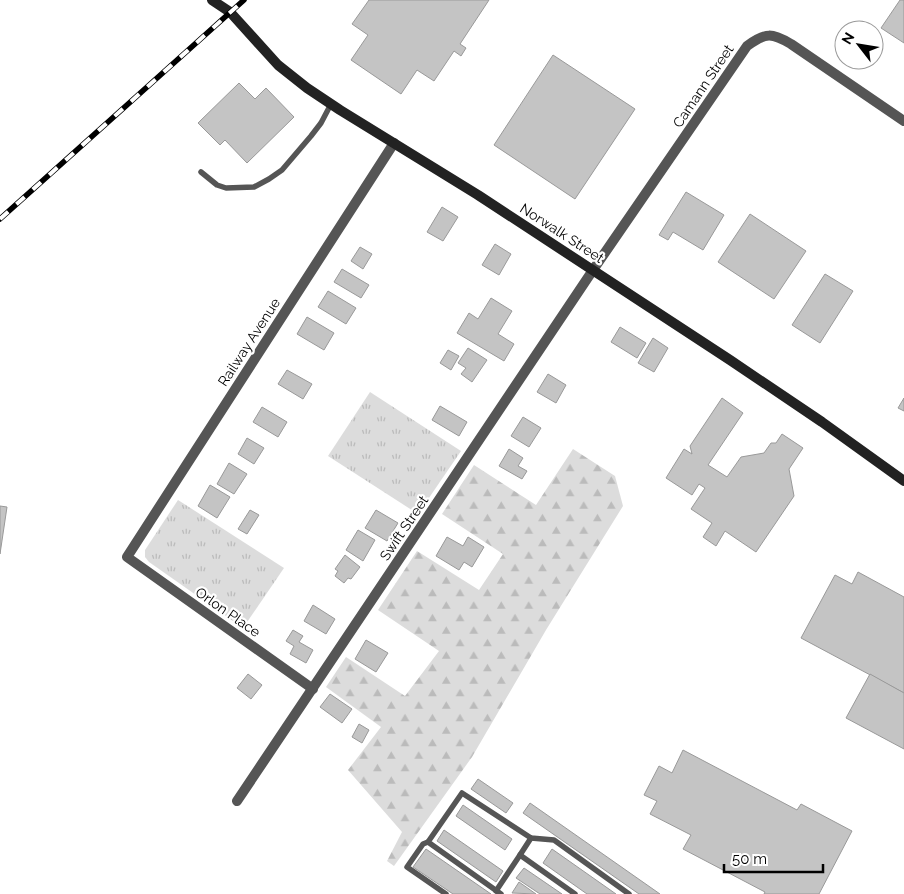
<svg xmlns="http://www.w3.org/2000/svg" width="904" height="894" viewBox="0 0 904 894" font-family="Raleway,sans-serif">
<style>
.grass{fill:url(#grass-tufts)}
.forest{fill:url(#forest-firs)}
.building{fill:#c4c4c4;stroke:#999}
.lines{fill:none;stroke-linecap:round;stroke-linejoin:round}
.lane{stroke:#555;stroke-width:5.5}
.street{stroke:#555;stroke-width:10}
.secondary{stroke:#222;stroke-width:10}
.rail-casing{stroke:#000;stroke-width:5.5}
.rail{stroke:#fff;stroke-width:4;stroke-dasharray:11;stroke-linecap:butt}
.labels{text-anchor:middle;stroke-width:4.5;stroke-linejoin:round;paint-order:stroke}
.street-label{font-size:14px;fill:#000;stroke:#fff}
</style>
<defs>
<pattern id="grass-tufts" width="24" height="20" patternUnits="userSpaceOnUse" patternTransform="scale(1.25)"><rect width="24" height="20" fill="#dcdcdc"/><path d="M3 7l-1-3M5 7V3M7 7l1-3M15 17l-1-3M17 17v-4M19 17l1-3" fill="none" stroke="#bbb"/></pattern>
<pattern id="forest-firs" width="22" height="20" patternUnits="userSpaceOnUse" patternTransform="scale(1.25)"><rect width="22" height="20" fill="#dcdcdc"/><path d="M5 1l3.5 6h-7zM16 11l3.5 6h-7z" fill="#bbb"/></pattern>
</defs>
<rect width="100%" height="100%" fill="#fff"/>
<g class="grass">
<path d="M370 392 461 451 418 514 328 456Z"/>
<path d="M178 500 284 568 243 628 149 562 145 557V550Z"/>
</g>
<path class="forest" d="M573 449 615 476 623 506 546 630 472 757 394 866 387 861 402 832 348 770 381 727 326 687 346 657 405 696 439 651 378 610 417 551 479 590 503 554 442 514 474 465 536 505Z"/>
<g class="building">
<path d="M369 0H489L460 44 466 48 461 56 454 51 434 81 417 70 401 94 351 60 368 35 352 24Z"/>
<path d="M900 0H904V43L881 28Z"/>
<path d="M553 55 635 109 575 199 494 145Z"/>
<path d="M239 83 255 99 266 88 294 117 247 163 225 140 220 145 198 123Z"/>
<path d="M686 192 724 215 703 250 673 232 668 240 659 235Z"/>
<path d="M442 207 458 217 443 241 427 232Z"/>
<path d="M750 214 806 251 774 299 718 262Z"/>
<path d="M495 244 511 254 499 275 482 265Z"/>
<path d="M360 247 372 254 363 269 351 261Z"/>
<path d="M342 269 369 285 361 298 334 282Z"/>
<path d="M825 274 853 291 820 343 792 325Z"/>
<path d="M328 291 356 308 346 324 318 307Z"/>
<path d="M491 298 512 311 498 334 514 344 504 361 457 333 469 313 478 319Z"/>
<path d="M307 317 334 333 324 350 297 334Z"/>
<path d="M620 327 646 343 637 358 611 342Z"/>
<path d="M653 338 668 348 654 372 638 363Z"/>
<path d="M468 348 487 360 472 382 461 374 466 368 458 363Z"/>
<path d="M448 350 459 356 451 370 440 363Z"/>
<path d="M287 370 312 384 303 399 278 384Z"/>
<path d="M548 374 566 385 556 403 537 392Z"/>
<path d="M722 398 743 413 708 465 727 477 741 457 764 453 771 443H776L782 434 803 448 789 469 794 496 756 552 725 531 716 546 703 537 712 523 691 509 705 488 699 484 692 495 666 478 684 449 692 454 690 446Z"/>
<path d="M904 398V411L898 408Z"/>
<path d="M440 406 467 422 459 436 432 420Z"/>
<path d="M262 407 287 422 278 437 253 422Z"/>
<path d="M523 417 541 428 529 447 511 436Z"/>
<path d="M247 438 264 448 254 464 238 454Z"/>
<path d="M509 449 523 458 518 466 527 471 522 479 499 466Z"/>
<path d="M229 463 247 474 234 494 217 484Z"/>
<path d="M210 485 230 497 217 518 198 506Z"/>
<path d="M0 506 7 507 0 554Z"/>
<path d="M250 510 259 515 247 534 238 529Z"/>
<path d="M376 510 398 523 387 541 365 528Z"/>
<path d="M358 530 375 540 363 561 346 550Z"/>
<path d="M447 537 463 546 468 537 484 547 472 567 464 562 459 570 436 556Z"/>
<path d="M345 555 360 567 351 579 348 578 344 583 335 576 338 571 335 569Z"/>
<path d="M858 572 904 597V693L801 638 835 575 852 584Z"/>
<path d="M313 605 335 619 326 634 304 621Z"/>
<path d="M293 630 303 636 299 642 313 650 306 663 290 654 294 646 286 641Z"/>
<path d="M366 640 388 653 376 672 355 659Z"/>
<path d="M248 674 262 685 251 699 237 688Z"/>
<path d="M870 674 904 693V749L846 718Z"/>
<path d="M330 694 352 709 342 723 320 707Z"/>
<path d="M359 724 369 730 362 743 352 737Z"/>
<path d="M683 750 797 810 801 804 852 831 819 894H764L765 892 683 849 691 835 650 814 657 801 644 795 659 766 672 773Z"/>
<path d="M478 779 513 803 506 813 471 789Z"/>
<path d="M530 803 660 894H639L523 813Z"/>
<path d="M463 805 512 839 505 850 456 816Z"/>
<path d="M444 830 503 871 496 882 437 841Z"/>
<path d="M426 849 491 894H453L413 867Z"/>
<path d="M552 849 616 894H587L543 863Z"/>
<path d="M524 868 562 894H540L516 878Z"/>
<path d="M519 882 536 894 512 893Z"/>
</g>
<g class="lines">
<g class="lane">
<path d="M201 172 217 185 226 188 254 187 269 179 282 170 311 136 321 123 331 104"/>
<path d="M428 842 423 844 407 867 446 894"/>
<path d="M520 855 531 838"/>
<path d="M496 891 520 855 575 894"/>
<path d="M501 894 428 842 462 793 531 838 554 840 629 894"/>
</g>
<g class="street">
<path d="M313 689 127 557 394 143"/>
<path d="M237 801 593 270 747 46C766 32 772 33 791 44L904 121"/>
</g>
<path class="secondary" d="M212 0 230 12 278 65 307 88 340 110 478 195 730 360 822 422 904 481"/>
<defs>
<path id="rail" d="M0 219 244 0"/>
</defs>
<use href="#rail" class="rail-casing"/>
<use href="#rail" class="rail"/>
</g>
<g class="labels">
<g class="street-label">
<text transform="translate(703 86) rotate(-56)" y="5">Camann Street</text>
<text transform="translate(562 233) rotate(33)" y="5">Norwalk Street</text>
<text transform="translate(249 342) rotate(-57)" y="5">Railway Avenue</text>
<text transform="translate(404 528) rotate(-56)" y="5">Swift Street</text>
<text transform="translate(228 612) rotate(35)" y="5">Orlon Place</text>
</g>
</g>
<g transform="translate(859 45) rotate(301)"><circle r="24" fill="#ffffff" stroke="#999999"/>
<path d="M0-4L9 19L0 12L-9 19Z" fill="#000000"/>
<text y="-8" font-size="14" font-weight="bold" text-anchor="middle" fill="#000000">N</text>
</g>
<path d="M724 864v8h99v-8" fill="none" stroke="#000000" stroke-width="2.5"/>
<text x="732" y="864" font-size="15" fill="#000000" stroke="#ffffff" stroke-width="4" paint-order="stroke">50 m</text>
</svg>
